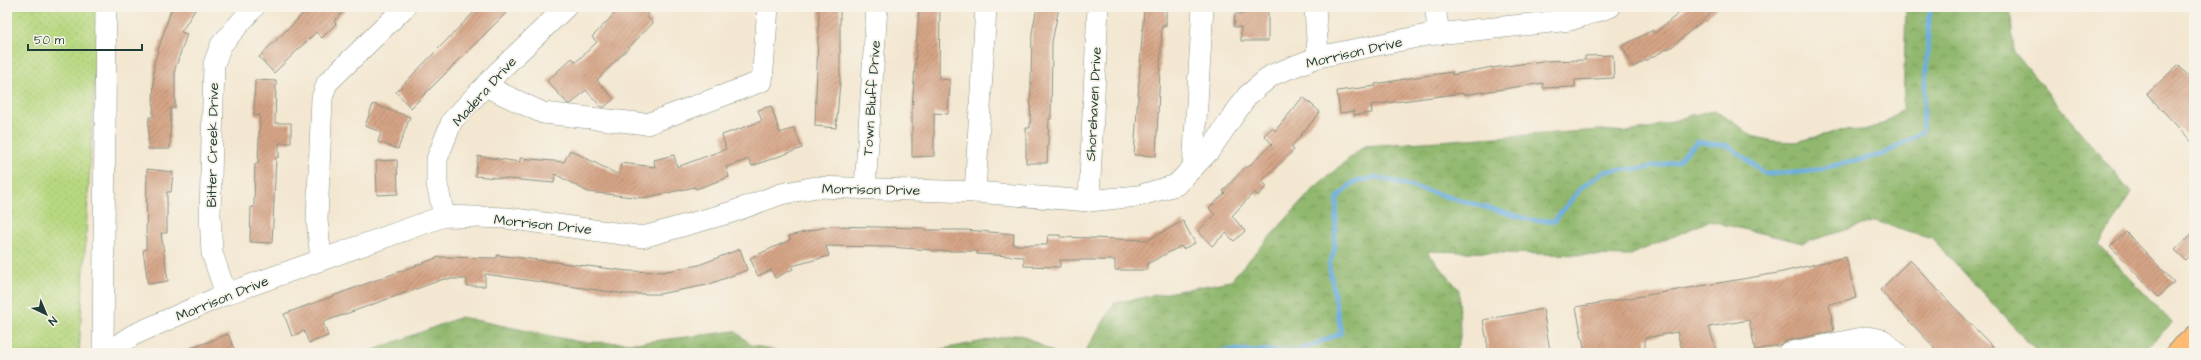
<svg xmlns="http://www.w3.org/2000/svg" width="2201" height="360" viewBox="0 0 2201 360" font-family="'Architects Daughter',sans-serif">
<style>
.forest{fill:url(#forest-crowns);stroke:#587a51}
.park{fill:url(#park-dots);stroke:#6b8a5a}
.lines{fill:none;stroke-linecap:round;stroke-linejoin:round}
.stream{stroke:#6caee1;stroke-width:4.5}
.building{fill:url(#building-hatch)}
.minor-casing{stroke:#899282;stroke-width:22}
.major-casing{stroke:#899282;stroke-width:24}
.minor{stroke:#fff;stroke-width:21}
.major{stroke:#ffbb71;stroke-width:22}
.labels{text-anchor:middle;stroke-width:3.5;stroke-linejoin:round;paint-order:stroke}
.street-label{font-size:14px;fill:#1f3d34;stroke:#f7f3e8}
</style>
<defs>
<pattern id="forest-crowns" width="20" height="18" patternUnits="userSpaceOnUse"><rect width="20" height="18" fill="#91b86e"/><path d="M2 6a3 3 0 1 1 6 0M12 15a3 3 0 1 1 6 0" fill="none" stroke="#76975b"/></pattern>
<pattern id="park-dots" width="8" height="8" patternUnits="userSpaceOnUse"><rect width="8" height="8" fill="#b7d880"/><path d="M2 2h.1M6 6h.1" fill="none" stroke="#9dba6f" stroke-width="1.8" stroke-linecap="round"/></pattern>
<pattern id="building-hatch" width="6" height="6" patternUnits="userSpaceOnUse"><rect width="6" height="6" fill="#d6a486"/><path d="M-1 1l2-2M0 6l6-6M5 7l2-2" fill="none" stroke="#ad876e"/></pattern>
</defs>
<rect width="100%" height="100%" fill="#f7f3e8"/>
<filter id="ink" filterUnits="userSpaceOnUse"><feTurbulence type="fractalNoise" baseFrequency=".025" numOctaves="2"/><feDisplacementMap in="SourceGraphic" scale="8" xChannelSelector="R" yChannelSelector="G"/><feConvolveMatrix kernelMatrix="1 2 1 2 8 2 1 2 1" color-interpolation-filters="sRGB"/></filter>
<filter id="wash" filterUnits="userSpaceOnUse"><feTurbulence type="fractalNoise" baseFrequency=".012" numOctaves="4" result="noise"/><feDisplacementMap in="SourceGraphic" scale="16" xChannelSelector="R" yChannelSelector="G"/><feGaussianBlur stdDeviation="0.9" result="paint"/><feColorMatrix in="noise" values="0 0 0 0 0 0 0 0 0 0 0 0 0 0 0 0 0 1.4 0 .05"/><feComposite in="paint" operator="in"/></filter>
<g filter="url(#wash)">
<rect width="100%" height="100%" fill="#f3e7d1"/>
<g class="forest">
<path d="M1906 7H2010L2014 52 2131 193 2099 245 2172 323 2141 353H2038L1932 238 1875 221 1803 243 1709 221 1628 256 1427 251 1459 290 1460 338 1455 353H1084L1115 303 1230 281 1315 187 1364 146 1601 130 1625 132 1647 129 1692 115 1714 111 1733 121 1752 136 1773 141 1796 142 1839 131 1864 130 1885 123 1903 108Z"/>
<path d="M461 317 580 342 637 343 735 331 751 345 788 353H366Z"/>
<path d="M1020 334 1055 353H922Z"/>
</g>
<path class="park" d="M7 7H99L79 353H7Z"/>
<g class="lines">
<path class="stream" d="M1210 353 1233 350 1298 351 1341 333 1329 264 1334 252 1337 198 1353 182 1377 177 1531 220 1554 221 1582 187 1606 171 1645 168 1676 162 1697 142 1729 146 1766 174 1806 172 1884 154 1922 132 1930 7"/>
</g>
<g id="blocks">
<g class="building">
<path d="M172 7H197L181 32 187 34 175 69V108H171L170 149H148L149 117H153L154 63Z"/>
<path d="M310 7H348L334 21 336 24 322 38 316 32 274 73 259 57Z"/>
<path d="M479 7H512L411 108 396 92Z"/>
<path d="M621 7H655L646 16 653 23 597 80 614 99 604 107H601L586 90 571 104H568L547 81 572 58 576 62 597 42 592 37Z"/>
<path d="M819 7H840V83L836 128 815 126Z"/>
<path d="M919 7H940L939 79 950 80 948 114 934 113V156L912 157V109Z"/>
<path d="M1037 7H1059L1052 42 1051 119H1049L1047 163H1026V128H1030L1032 33Z"/>
<path d="M1144 7H1166V26H1162L1156 156 1134 155Z"/>
<path d="M1242 7H1268V41H1241V27H1234L1235 14H1242Z"/>
<path d="M1687 7H1718L1673 46 1633 67 1622 46 1653 30 1654 33Z"/>
<path d="M1613 55 1614 78 1575 80V87L1543 88V83L1463 95V93L1371 105 1372 113 1354 115V111L1340 113 1337 91 1376 86 1375 84 1417 77 1452 72V75L1492 67V68L1543 61 1585 60V56Z"/>
<path d="M2178 65 2194 82V144L2147 94Z"/>
<path d="M255 80 276 81 275 123H291V143H279V157H276L272 243 250 242 251 207H254L255 164H258L260 115H254Z"/>
<path d="M1303 97 1320 112 1291 147 1294 150 1262 181 1267 186 1258 196 1254 192 1232 216 1245 231 1234 241 1226 233 1212 246 1198 231 1215 215 1209 208 1225 193 1223 191 1246 166 1247 168 1272 144 1264 135 1272 128 1275 131Z"/>
<path d="M373 104 410 117 398 149 378 142 381 132 365 126Z"/>
<path d="M771 106 780 133 794 128 802 148 752 166 749 159 726 167 729 177 696 189 695 187 643 198 588 192 555 174 554 183 475 176 478 156 520 162V158L564 162 570 150 619 175 621 163 655 167 654 160 674 155 677 167 726 149 722 135 762 121 758 110Z"/>
<path d="M397 160 398 194 377 195 376 161Z"/>
<path d="M147 169 173 172 171 192H167V233H161L168 281 148 284 143 250H146Z"/>
<path d="M1183 221 1195 243 1183 249 1181 246 1147 264V270H1115V260H1060V267L1024 266V257L977 254V251H932V250L888 247 826 246 829 256 792 266 793 269 775 278 771 270 758 276 750 258 790 240 789 236 830 226 923 228V230H966L1014 234 1013 245H1047L1048 235H1060V237L1148 240Z"/>
<path d="M2126 232 2174 282 2158 297 2110 246Z"/>
<path d="M2194 232V252L2186 260 2175 250Z"/>
<path d="M740 249 747 270 707 285 659 294H625L485 274V286H467V279H444L323 322 328 336 309 343 304 331 292 336 284 314 439 257 497 258V255L628 271 662 272 699 265Z"/>
<path d="M1846 257 1856 298 1829 304 1834 331 1786 341 1779 345 1755 350 1749 320 1709 327 1717 353H1683L1677 332 1645 338V353H1585L1576 307 1778 273Z"/>
<path d="M1910 260 1951 304 1999 353H1939L1930 343 1880 290Z"/>
<path d="M1543 309 1550 351 1489 353 1483 320Z"/>
<path d="M228 334 236 353H183L182 352Z"/>
</g>
</g>
</g>
<g filter="url(#ink)">
<use href="#blocks" fill-opacity="0" stroke="#899282" stroke-width="1"/>
<g class="lines">
<defs>
<g id="minor">
<path d="M1315 7 1318 57"/>
<path d="M1435 7 1439 34"/>
<path d="M485 86 543 113 647 124 762 81 768 7"/>
<path d="M1193 168 1203 7"/>
<path d="M865 188 877 7"/>
<path d="M975 192 986 7"/>
<path d="M1089 201 1098 7"/>
<path d="M444 216 437 184V159L452 121 499 71 566 7"/>
<path d="M321 260 317 220 322 98 327 83 405 7"/>
<path d="M226 294 212 253 210 215 214 64 221 45 254 7"/>
<path d="M103 353 106 7"/>
<path d="M106 353 133 335 226 294 444 216 507 218 643 237 732 212 781 194 816 187 975 192 1089 201 1138 196 1176 185 1209 151 1247 96 1272 75 1318 57 1427 35 1570 20 1610 7"/>
<path d="M1788 353 1867 337 1883 340 1897 353"/>
</g>
<path id="major" d="M2177 353 2194 337"/>
</defs>
<use href="#minor" class="minor-casing"/>
<use href="#major" class="major-casing"/>
<use href="#minor" class="minor"/>
<use href="#major" class="major"/>
</g>
</g>
<g class="labels">
<g class="street-label">
<text transform="translate(1354 52) rotate(-13)" y="5">Morrison Drive</text>
<text transform="translate(484 91) rotate(-48)" y="5">Madera Drive</text>
<text transform="translate(871 98) rotate(-86)" y="5">Town Bluff Drive</text>
<text transform="translate(1093 104) rotate(-87)" y="5">Shorehaven Drive</text>
<text transform="translate(212 145) rotate(-89)" y="5">Bitter Creek Drive</text>
<text transform="translate(871 189) rotate(1)" y="5">Morrison Drive</text>
<text transform="translate(543 224) rotate(6)" y="5">Morrison Drive</text>
<text transform="translate(222 298) rotate(-22)" y="5">Morrison Drive</text>
</g>
</g>
<rect width="2201" height="360" fill="none" stroke="#f7f3e8" stroke-width="24"/>
<g transform="translate(46 314) rotate(136)" stroke="#f7f3e8" stroke-width="3" paint-order="stroke">
<path d="M0-3L7 15L0 10L-7 15Z" fill="#1f3d34"/>
<text y="-6" font-size="11" font-weight="bold" text-anchor="middle" fill="#1f3d34">N</text>
</g>
<path d="M28 44v6h114v-6" fill="none" stroke="#1f3d34" stroke-width="2"/>
<text x="34" y="44" font-size="12" fill="#1f3d34" stroke="#f7f3e8" stroke-width="3" paint-order="stroke">50 m</text>
</svg>
